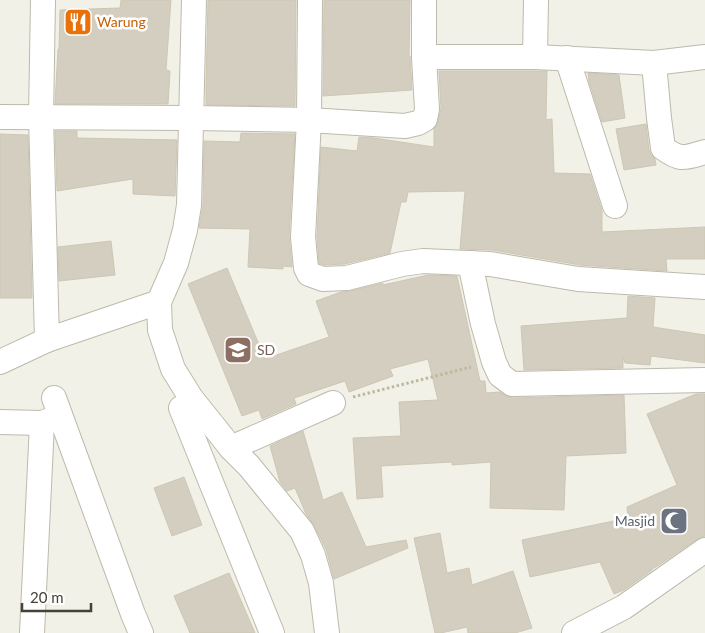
<svg xmlns="http://www.w3.org/2000/svg" width="705" height="633" viewBox="0 0 705 633" font-family="Lato,sans-serif">
<style>
.building{fill:#d3cebf;stroke:#cdc7b3}
.lines{fill:none;stroke-linecap:round;stroke-linejoin:round}
.street-casing{stroke:#bdbaac;stroke-width:26}
.path{stroke:#bdb89e;stroke-width:3;stroke-dasharray:2.5 2.5;stroke-linecap:butt}
.street{stroke:#fff;stroke-width:24}
.labels{text-anchor:middle;stroke-width:5;stroke-linejoin:round;paint-order:stroke}
.food-label{font-size:14px;fill:#c56008;stroke:#fff;text-anchor:start}
.education-label{font-size:14px;fill:#785e54;stroke:#fff;text-anchor:start}
.worship-label{font-size:14px;fill:#5b616d;stroke:#fff;text-anchor:end}
</style>
<rect width="100%" height="100%" fill="#f2f1e8"/>
<g class="building">
<path d="M121 0H171L166 70 170 71 168 104H55L58 49H59L60 10 120 8Z"/>
<path d="M208 0H296L295 106 206 105V85Z"/>
<path d="M324 0H410L409 56H410L412 90 323 96Z"/>
<path d="M439 71H547L546 120 552 119 554 173 590 174 602 211V232L705 227V259H666L667 271 580 265 492 250 460 249 465 191 408 192 406 202H401L390 253 345 264 325 265 319 263 317 237 321 147 357 151 359 137 374 138 434 147V129L438 122 441 108Z"/>
<path d="M588 73 619 75 625 118 602 122 589 81Z"/>
<path d="M646 124 649 150 651 155 655 159 656 165 624 170 616 129Z"/>
<path d="M55 131H77V138L177 140 175 196 133 194V179L57 191Z"/>
<path d="M241 133 295 134 289 236 292 267 283 266V269L248 267 250 229 199 228 203 205 204 141 240 142Z"/>
<path d="M0 134 28 135 32 298H0Z"/>
<path d="M111 241 115 275 59 281 58 247Z"/>
<path d="M227 268 265 359 329 337 316 301 341 292 350 291 383 283V285L428 275 457 276 480 381H485L486 393 500 392 504 395 512 398 624 395 626 453 566 456 564 510 490 508 491 462 452 465V462L381 466 383 497 357 499 353 438 401 436 399 402 438 400 428 359 390 369 393 376 349 392 345 381 294 398 296 404 262 419 259 410 242 416 188 284Z"/>
<path d="M628 296 655 298 653 327 705 335V363L651 356 650 365 625 363 623 357V368L524 370 521 326 627 318Z"/>
<path d="M696 394H705V536L697 539 659 565 652 569V570L624 590 614 594 600 562 530 577 522 540 628 518 627 507 677 485 647 414Z"/>
<path d="M303 431 323 500 342 492 366 547 406 540 408 548 334 579 326 549 314 525 306 514 295 488 287 491 280 482 270 446Z"/>
<path d="M184 477 202 525 172 536 154 488Z"/>
<path d="M440 533 447 573 469 568 472 585 513 571 532 628 515 633H468L467 627 441 633H435L414 538Z"/>
<path d="M229 573 255 633H190L174 596Z"/>
</g>
<g class="lines">
<defs>
<g id="street">
<path d="M43 0 41 117 47 340"/>
<path d="M194 0 189 205 185 230 176 263 159 302 160 330 173 369 191 398 231 448 249 466 302 531 313 555 321 583 327 633"/>
<path d="M310 0 309 120 303 237 306 268 309 274 323 279 347 278 402 264 423 261 490 264 578 279 705 287"/>
<path d="M424 57H535L654 63 705 57"/>
<path d="M535 57 536 0"/>
<path d="M567 58 615 206"/>
<path d="M654 63 659 118 663 148C681 161 684 158 705 152"/>
<path d="M0 117 191 118 309 120 405 126 418 123 425 119 427 109 424 57V0"/>
<path d="M470 263 483 324 494 362 500 375 512 384 705 380"/>
<path d="M0 362 47 340 159 302"/>
<path d="M54 398 133 614 141 633"/>
<path d="M181 408 272 633"/>
<path d="M0 422 42 423"/>
<path d="M231 448 333 403"/>
<path d="M32 633 42 423 60 416"/>
<path d="M574 633 624 607 705 550"/>
</g>
</defs>
<use href="#street" class="street-casing"/>
<path class="path" d="M353 397 471 367"/>
<use href="#street" class="street"/>
</g>
<defs>
<symbol id="restaurant-square" viewBox="-11 -11 22 22"><rect x="-9" y="-9" width="18" height="18" rx="4" fill="#e8710a" stroke="#fff"/><path d="M-5-6h1v4h1v-4h1v4h1v-4h1v5L-1.5 .5V6h-2V.5L-5-1ZM5-6V6H3V1.5H1.5Q1.5-4 5-6Z" fill="#fff"/></symbol>
<symbol id="school-square" viewBox="-11 -11 22 22"><rect x="-9" y="-9" width="18" height="18" rx="4" fill="#8d6e63" stroke="#fff"/><path d="M0-5L7-2L0 1L-7-2ZM-4 1L0 2.5L4 1V4Q0 6-4 4Z" fill="#fff"/></symbol>
<symbol id="mosque-square" viewBox="-11 -11 22 22"><rect x="-9" y="-9" width="18" height="18" rx="4" fill="#6b7280" stroke="#fff"/><path d="M3.5-4.9A6 6 0 1 0 3.5 4.9A5 5 0 1 1 3.5-4.9Z" fill="#fff"/></symbol>
</defs>
<g fill-rule="evenodd">
<use href="#restaurant-square" x="62" y="6" width="32" height="32"/>
<use href="#school-square" x="222" y="334" width="32" height="32"/>
<use href="#mosque-square" x="658" y="505" width="32" height="32"/>
</g>
<g class="labels">
<g class="food-label">
<text x="97" y="27">Warung</text>
</g>
<g class="education-label">
<text x="257" y="355">SD</text>
</g>
<g class="worship-label">
<text x="655" y="526">Masjid</text>
</g>
</g>
<path d="M22 603v8h69v-8" fill="none" stroke="#454238" stroke-width="2.5"/>
<text x="30" y="603" font-size="15" fill="#454238" stroke="#ffffff" stroke-width="4" paint-order="stroke">20 m</text>
</svg>
